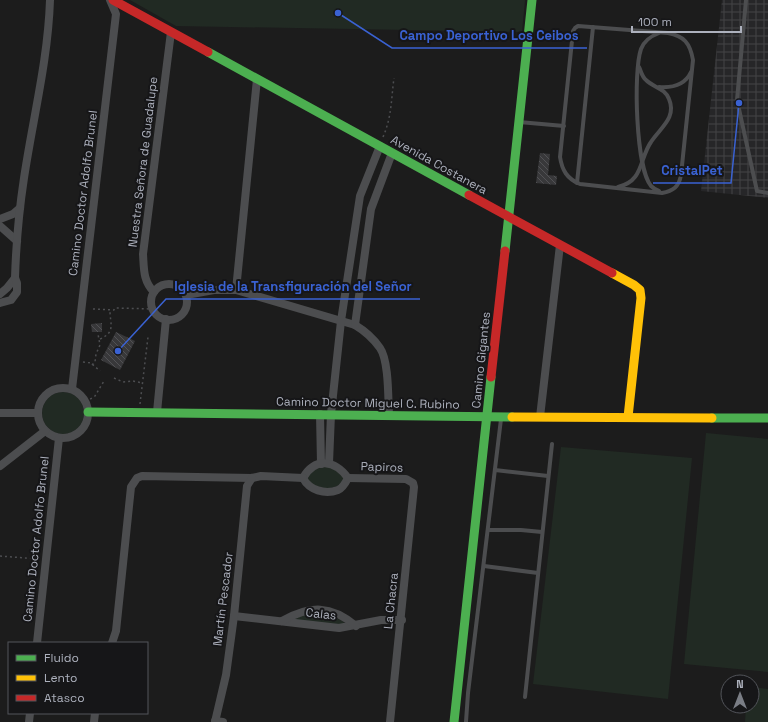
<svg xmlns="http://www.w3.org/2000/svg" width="768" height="722" viewBox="0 0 768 722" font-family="'Space Grotesk',sans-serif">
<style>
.industrial{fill:url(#industrial-grid)}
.green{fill:#212a23}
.building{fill:url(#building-back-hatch)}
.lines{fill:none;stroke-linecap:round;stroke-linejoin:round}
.path{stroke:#4d4e51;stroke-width:1.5;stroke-dasharray:2 3;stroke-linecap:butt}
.lane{stroke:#4c4d4f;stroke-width:4}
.street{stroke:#4c4d4f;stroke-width:8}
.fast{stroke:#4caf50;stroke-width:9}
.slow{stroke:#ffc107;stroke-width:9}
.jam{stroke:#c62828;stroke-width:9}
.labels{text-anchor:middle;stroke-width:4;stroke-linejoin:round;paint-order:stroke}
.street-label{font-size:12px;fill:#adb1bd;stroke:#161618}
.leader{fill:none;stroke:#3a62d3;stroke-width:1.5}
.callout-dot{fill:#3a62d3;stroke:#161618;stroke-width:1.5}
.callout-label{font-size:13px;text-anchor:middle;font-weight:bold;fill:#3a62d3;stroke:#161618;stroke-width:4;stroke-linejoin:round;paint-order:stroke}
</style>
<defs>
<pattern id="industrial-grid" width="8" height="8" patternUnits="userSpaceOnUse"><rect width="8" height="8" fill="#262628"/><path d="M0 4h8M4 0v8" fill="none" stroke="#434345"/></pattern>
<pattern id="building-back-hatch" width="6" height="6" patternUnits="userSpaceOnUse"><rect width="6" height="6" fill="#38383a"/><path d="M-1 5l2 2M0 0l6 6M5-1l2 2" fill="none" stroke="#525255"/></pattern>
</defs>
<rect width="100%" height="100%" fill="#1c1c1c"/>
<path class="industrial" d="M722 0H768V198L701 191Z"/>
<g class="green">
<path d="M130 0H525L522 32 176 26Z"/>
<circle cx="63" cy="413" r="21"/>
<path d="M706 433 768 439V672L684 664Z"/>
<path d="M561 447 692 458 668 699 533 684Z"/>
<path d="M331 466 343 477V482C330 492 322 488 308 483V474L314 469Z"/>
<path d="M327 613 344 622 343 625 295 621 294 617 302 614Z"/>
<path d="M752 687 768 689V722H745L746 706H752Z"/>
</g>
<g class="building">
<path d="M540 153 550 154 548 175 557 176 556 185 536 183Z"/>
<path d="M102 323V332H92L91 324Z"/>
<path d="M116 332 135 341 120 370 101 360Z"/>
</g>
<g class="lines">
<g class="path">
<path d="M383 137C392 116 391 100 394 78"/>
<path d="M93 309 114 310 115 308 153 309"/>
<path d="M100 339C116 332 110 324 110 311"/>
<path d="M83 362 91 363 100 371"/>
<path d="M92 365 95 362 96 354 100 345 98 334"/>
<path d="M114 378 123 382 133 381 143 383"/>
<path d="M86 402 95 396 104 381"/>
<path d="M140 404 148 337"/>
<path d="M0 556 38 559"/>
</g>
<g class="lane">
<path d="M746 0 737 100 757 191 768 193"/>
<path d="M578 26 668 33C684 36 690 43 693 60L681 175C679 187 673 191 662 193L580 184C567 179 562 170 560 157L573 31 575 28Z"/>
<path d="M659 87C672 88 685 85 691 72"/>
<path d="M519 122 564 126"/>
<path d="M577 183 593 27"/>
<path d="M618 187C644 181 639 159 651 142 660 128 677 118 669 99 665 88 654 88 646 80 642 77 641 71 639 67"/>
<path d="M659 191C656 190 653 188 651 186 636 168 633 72 641 49 644 41 651 36 659 33"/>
<path d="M495 470 548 476"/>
<path d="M488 530H521L542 532"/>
<path d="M484 566 538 573"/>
<path d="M525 697 552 444"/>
<path d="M466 722 468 693 501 419"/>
</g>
<g class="street">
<path d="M0 219 13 214 20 208"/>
<path d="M0 226 17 241"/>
<circle cx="169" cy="302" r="18"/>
<path d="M236 290 257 79"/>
<path d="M154 292C143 281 144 269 143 254L171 32"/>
<path d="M0 294 7 288 15 278"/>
<path d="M186 295 214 290H236L355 325C365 331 373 338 380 348 389 361 388 398 389 415"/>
<path d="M0 303 11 300 17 292V283L15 278C16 245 19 211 24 178 33 118 48 60 50 0"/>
<path d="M355 325 371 209 392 153"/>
<circle cx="63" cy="413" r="25"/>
<path d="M72 389 116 14 110 0"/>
<path d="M157 412 166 319"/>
<path d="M0 413H37"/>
<path d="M320 414 321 464"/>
<path d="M540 417 560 245"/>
<path d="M329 463 331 414 341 321 360 196 380 146"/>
<path d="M0 466 45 431"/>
<path d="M303 478C315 457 335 460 348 478"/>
<path d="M303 478C309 490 325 495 338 490 343 488 346 482 348 478"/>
<path d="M348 478 406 479 413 483 414 487 390 722"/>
<path d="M234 616 339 628 381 620H402"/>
<path d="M282 621C310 605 331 605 356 626"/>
<path d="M37 643 59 438"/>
<path d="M112 643 116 631 131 487 137 478 142 476 252 478 261 476 303 478"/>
<path d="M215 721 223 722"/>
<path d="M29 722 30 713"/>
<path d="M94 722 95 713"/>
<path d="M215 722 226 675 234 616 247 486 252 478"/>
</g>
<g class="fast">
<path d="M208 52 469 195"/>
<path d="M505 251 532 0"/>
<path d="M88 412 512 417"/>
<path d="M712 418H768"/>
<path d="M454 722 491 377"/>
</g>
<g class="slow">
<path d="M612 273 634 285 640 290 641 298 628 417"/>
<path d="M512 417 712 418"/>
</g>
<g class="jam">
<path d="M113 0 208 52"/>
<path d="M469 195 612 273"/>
<path d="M491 377 505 251"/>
</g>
</g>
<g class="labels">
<g class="street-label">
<text transform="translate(143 162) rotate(-83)" y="4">Nuestra Señora de Guadalupe</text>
<text transform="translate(439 165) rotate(29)" y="4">Avenida Costanera</text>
<text transform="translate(83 193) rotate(-83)" y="4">Camino Doctor Adolfo Brunel</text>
<text transform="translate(481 360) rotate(-84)" y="4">Camino Gigantes</text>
<text transform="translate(368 403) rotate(1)" y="4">Camino Doctor Miguel C. Rubino</text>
<text transform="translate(382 467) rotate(2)" y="4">Papiros</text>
<text transform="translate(36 539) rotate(-84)" y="4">Camino Doctor Adolfo Brunel</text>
<text transform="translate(223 599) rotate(-83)" y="4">Martín Pescador</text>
<text transform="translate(391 601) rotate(-84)" y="4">La Chacra</text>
<text transform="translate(321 614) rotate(6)" y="4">Calas</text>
</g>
</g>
<path class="leader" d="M338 13L392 48H587M739 103L731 183H653M118 351L166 299H420"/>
<g class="callout-dot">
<circle cx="338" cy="13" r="4"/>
<circle cx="739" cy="103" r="4"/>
<circle cx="118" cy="351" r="4"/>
</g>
<g class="callout-label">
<text x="489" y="40">Campo Deportivo Los Ceibos</text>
<text x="692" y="175">CristalPet</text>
<text x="293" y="291">Iglesia de la Transfiguración del Señor</text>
</g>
<rect x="8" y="642" width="140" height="72" fill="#161618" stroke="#52545a"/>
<rect x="16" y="655" width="20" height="6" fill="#4caf50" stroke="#52545a"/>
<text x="44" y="662" font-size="12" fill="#adb1bd">Fluido</text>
<rect x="16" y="675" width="20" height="6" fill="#ffc107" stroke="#52545a"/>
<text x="44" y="682" font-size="12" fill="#adb1bd">Lento</text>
<rect x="16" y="695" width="20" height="6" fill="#c62828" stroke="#52545a"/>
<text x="44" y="702" font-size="12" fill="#adb1bd">Atasco</text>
<g transform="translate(740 694)"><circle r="19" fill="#161618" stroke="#52545a"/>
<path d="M0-3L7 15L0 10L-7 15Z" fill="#7a7d85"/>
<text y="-6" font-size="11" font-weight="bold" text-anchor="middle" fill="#adb1bd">N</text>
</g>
<path d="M632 26v6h109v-6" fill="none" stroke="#adb1bd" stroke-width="2"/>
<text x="638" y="26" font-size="12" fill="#adb1bd" stroke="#161618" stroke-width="3" paint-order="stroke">100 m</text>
</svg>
